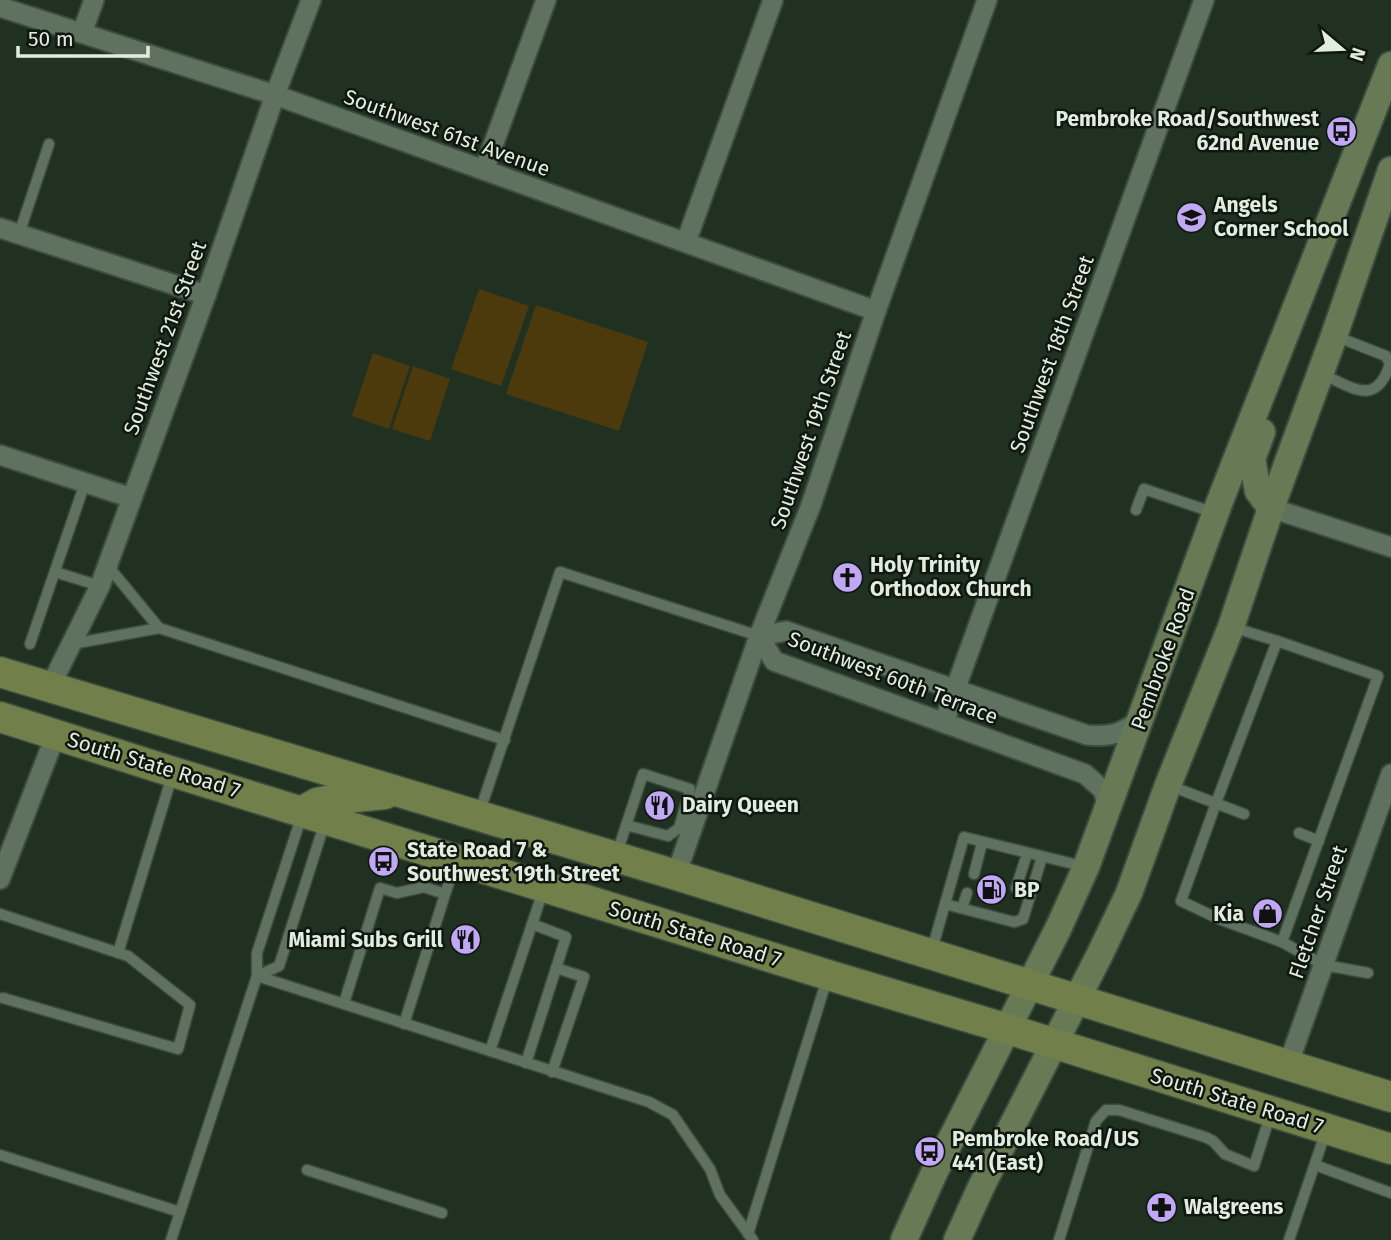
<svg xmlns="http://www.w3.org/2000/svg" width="1391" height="1240" viewBox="0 0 1391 1240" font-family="'Fira Sans',sans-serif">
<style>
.pitch{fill:#4c3a0c}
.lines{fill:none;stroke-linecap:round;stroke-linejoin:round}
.service-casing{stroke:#3c4c3e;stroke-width:13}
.minor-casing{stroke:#3c4c3e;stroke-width:23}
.secondary-casing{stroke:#3c4c3e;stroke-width:30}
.primary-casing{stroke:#3c4c3e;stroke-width:33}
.service{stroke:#5e725f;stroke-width:10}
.minor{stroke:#5e725f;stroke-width:19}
.secondary{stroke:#687955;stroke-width:26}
.primary{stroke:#717f4b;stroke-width:30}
.labels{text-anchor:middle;stroke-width:5;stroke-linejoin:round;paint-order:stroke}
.poi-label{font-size:21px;font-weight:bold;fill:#e2ede2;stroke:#0f170f;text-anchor:start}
.street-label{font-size:21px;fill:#e2ede2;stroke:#0f170f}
</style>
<rect width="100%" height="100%" fill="#203121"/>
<g class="pitch">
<path d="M479 289 529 306 501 386 451 369Z"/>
<path d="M536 305 648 342 619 431 506 394Z"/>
<path d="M373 353 410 366 389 429 352 416Z"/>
<path d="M413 366 450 379 430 441 392 429Z"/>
</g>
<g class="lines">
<defs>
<g id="service">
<path d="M19 234 49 144"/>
<path d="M1322 374C1353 388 1376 407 1390 364L1386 356 1335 336"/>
<path d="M1136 510 1144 489 1215 513"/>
<path d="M108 566 159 628"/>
<path d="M55 572 100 586"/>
<path d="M1232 627 1277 641 1378 676 1282 942"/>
<path d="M1277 641 1216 803 1181 901 1219 919 1282 942 1324 965 1368 973"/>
<path d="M30 644 85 483"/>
<path d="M72 644 159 628 505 740"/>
<path d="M1168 785 1244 814"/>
<path d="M479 814 560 572 759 636"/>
<path d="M1299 833 1319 841"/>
<path d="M617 853 643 774 690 789 679 828 668 836 626 825"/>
<path d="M974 874 982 843"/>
<path d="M1016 888 1027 854"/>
<path d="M945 904 964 837 1086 867"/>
<path d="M962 908 967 893"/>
<path d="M0 914 128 956 190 1005 178 1049 3 998"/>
<path d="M118 953 172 776"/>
<path d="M931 953 945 904 1014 922 1023 919 1042 857"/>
<path d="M257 976 649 1102 673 1115 710 1169 720 1195 753 1240"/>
<path d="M257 976 279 966 325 822"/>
<path d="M344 1003 380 888 397 893 424 887 445 894"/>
<path d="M404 1024 455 863"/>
<path d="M490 1051 543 891"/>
<path d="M526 1063 566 937 532 924"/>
<path d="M552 1072 584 977 556 968"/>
<path d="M0 1155 180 1212"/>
<path d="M1315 1165 1391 1193"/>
<path d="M307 1170 442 1213"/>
<path d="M748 1234 827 979"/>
<path d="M171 1240 257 976V953L302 815"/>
<path d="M1059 1240 1096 1121 1106 1110H1119L1205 1137 1213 1141 1225 1154 1254 1166 1270 1116"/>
<path d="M1289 1240 1326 1131"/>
</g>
<g id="minor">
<path d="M0 7 275 95 876 311"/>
<path d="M82 33 94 0"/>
<path d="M484 170 546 0"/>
<path d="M0 228 206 295"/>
<path d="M686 242 773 0"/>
<path d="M0 455 132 498"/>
<path d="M1271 508 1391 547"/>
<path d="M50 687 100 586 206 295 275 95 311 0"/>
<path d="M944 723 955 690 1204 0"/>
<path d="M1108 807 1103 790 1085 774 774 661 759 636 786 631 1087 735C1111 737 1121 734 1141 719"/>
<path d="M676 875 759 636 811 505 876 311 987 0"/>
<path d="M0 879 56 734"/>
<path d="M1288 1065 1391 774"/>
</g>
<g id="secondary">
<path d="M1262 432 1252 459 1258 491 1271 508"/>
<path d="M904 1240 934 1173 1058 929 1086 867 1220 501 1391 65"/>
<path d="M957 1240 982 1185 1100 954 1129 893 1168 785 1231 627 1271 508 1334 336 1391 170"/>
</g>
<g id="primary">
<path d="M0 672 676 875 1391 1097"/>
<path d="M0 717 173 772 828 975 1008 1029 1391 1149"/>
<path d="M303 811 317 803 336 799 385 794"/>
</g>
</defs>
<use href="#service" class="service-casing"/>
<use href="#minor" class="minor-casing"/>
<use href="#secondary" class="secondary-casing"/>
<use href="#primary" class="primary-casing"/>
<use href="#service" class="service"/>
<use href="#minor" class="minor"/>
<use href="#secondary" class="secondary"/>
<use href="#primary" class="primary"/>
</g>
<defs>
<symbol id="bus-disc" viewBox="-11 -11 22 22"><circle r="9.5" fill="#c0a8f4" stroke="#0f170f"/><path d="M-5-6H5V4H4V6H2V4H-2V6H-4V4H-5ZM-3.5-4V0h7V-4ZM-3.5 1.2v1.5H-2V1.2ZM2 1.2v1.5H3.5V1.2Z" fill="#111"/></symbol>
<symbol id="school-disc" viewBox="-11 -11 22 22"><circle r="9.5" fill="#c0a8f4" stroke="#0f170f"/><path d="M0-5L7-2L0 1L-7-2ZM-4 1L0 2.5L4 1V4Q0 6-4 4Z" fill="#111"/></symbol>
<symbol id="church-disc" viewBox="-11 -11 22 22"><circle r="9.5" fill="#c0a8f4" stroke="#0f170f"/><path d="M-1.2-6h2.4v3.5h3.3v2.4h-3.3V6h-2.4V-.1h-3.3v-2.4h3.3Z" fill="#111"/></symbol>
<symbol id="restaurant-disc" viewBox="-11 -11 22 22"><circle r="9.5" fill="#c0a8f4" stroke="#0f170f"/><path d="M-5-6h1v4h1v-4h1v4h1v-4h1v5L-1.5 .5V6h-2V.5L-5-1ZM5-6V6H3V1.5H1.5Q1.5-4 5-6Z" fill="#111"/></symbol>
<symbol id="fuel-disc" viewBox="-11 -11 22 22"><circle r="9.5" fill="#c0a8f4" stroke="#0f170f"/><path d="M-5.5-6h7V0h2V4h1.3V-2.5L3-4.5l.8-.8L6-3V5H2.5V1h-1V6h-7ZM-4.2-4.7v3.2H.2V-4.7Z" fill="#111"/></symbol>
<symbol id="shop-disc" viewBox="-11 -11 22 22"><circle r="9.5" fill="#c0a8f4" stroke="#0f170f"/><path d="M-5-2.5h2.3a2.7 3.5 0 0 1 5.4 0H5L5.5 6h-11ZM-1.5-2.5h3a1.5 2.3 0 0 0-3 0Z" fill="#111"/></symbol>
<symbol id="pharmacy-disc" viewBox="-11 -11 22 22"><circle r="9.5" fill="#c0a8f4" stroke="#0f170f"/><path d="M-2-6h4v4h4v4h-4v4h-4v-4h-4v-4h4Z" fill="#111"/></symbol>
</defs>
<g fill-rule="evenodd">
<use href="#bus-disc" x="1324" y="114" width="35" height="35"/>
<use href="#school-disc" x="1174" y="200" width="35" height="35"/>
<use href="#church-disc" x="830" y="560" width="35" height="35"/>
<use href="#restaurant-disc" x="642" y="788" width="35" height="35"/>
<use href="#bus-disc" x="366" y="844" width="35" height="35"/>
<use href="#fuel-disc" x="974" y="872" width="35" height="35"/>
<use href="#shop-disc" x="1250" y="896" width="35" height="35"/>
<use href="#restaurant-disc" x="448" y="922" width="35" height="35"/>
<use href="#bus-disc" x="912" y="1134" width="35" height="35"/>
<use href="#pharmacy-disc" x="1144" y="1190" width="35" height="35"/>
</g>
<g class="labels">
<g class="poi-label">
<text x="1319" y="126" text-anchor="end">Pembroke Road/Southwest<tspan x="1319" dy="24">62nd Avenue</tspan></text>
<text x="1214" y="212">Angels<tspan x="1214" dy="24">Corner School</tspan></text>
<text x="870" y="572">Holy Trinity<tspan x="870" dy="24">Orthodox Church</tspan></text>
<text x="682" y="812">Dairy Queen</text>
<text x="407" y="857">State Road 7 &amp;<tspan x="407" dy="24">Southwest 19th Street</tspan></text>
<text x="1014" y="897">BP</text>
<text x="1244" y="921" text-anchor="end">Kia</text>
<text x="443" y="947" text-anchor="end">Miami Subs Grill</text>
<text x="952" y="1146">Pembroke Road/US<tspan x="952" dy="24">441 (East)</tspan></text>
<text x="1184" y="1214">Walgreens</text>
</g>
<g class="street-label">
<text transform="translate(447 133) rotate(20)" y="7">Southwest 61st Avenue</text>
<text transform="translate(165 338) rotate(-70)" y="7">Southwest 21st Street</text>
<text transform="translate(1052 354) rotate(-70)" y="7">Southwest 18th Street</text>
<text transform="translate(811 430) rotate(-71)" y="7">Southwest 19th Street</text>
<text transform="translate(1163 659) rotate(-70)" y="7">Pembroke Road</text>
<text transform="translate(893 678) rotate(21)" y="7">Southwest 60th Terrace</text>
<text transform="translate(154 765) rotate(17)" y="7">South State Road 7</text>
<text transform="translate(1318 912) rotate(-71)" y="7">Fletcher Street</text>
<text transform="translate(695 934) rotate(17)" y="7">South State Road 7</text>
<text transform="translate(1237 1101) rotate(17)" y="7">South State Road 7</text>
</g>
</g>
<g transform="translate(1342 49) rotate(109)" stroke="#0f170f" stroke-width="5" paint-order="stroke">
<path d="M0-5L12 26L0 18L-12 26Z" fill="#e2ede2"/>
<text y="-10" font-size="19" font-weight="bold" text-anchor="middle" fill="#e2ede2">N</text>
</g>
<path d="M18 46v10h130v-10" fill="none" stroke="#e2ede2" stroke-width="3.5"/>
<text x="28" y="46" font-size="21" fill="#e2ede2" stroke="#0f170f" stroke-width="5" paint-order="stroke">50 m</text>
</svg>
